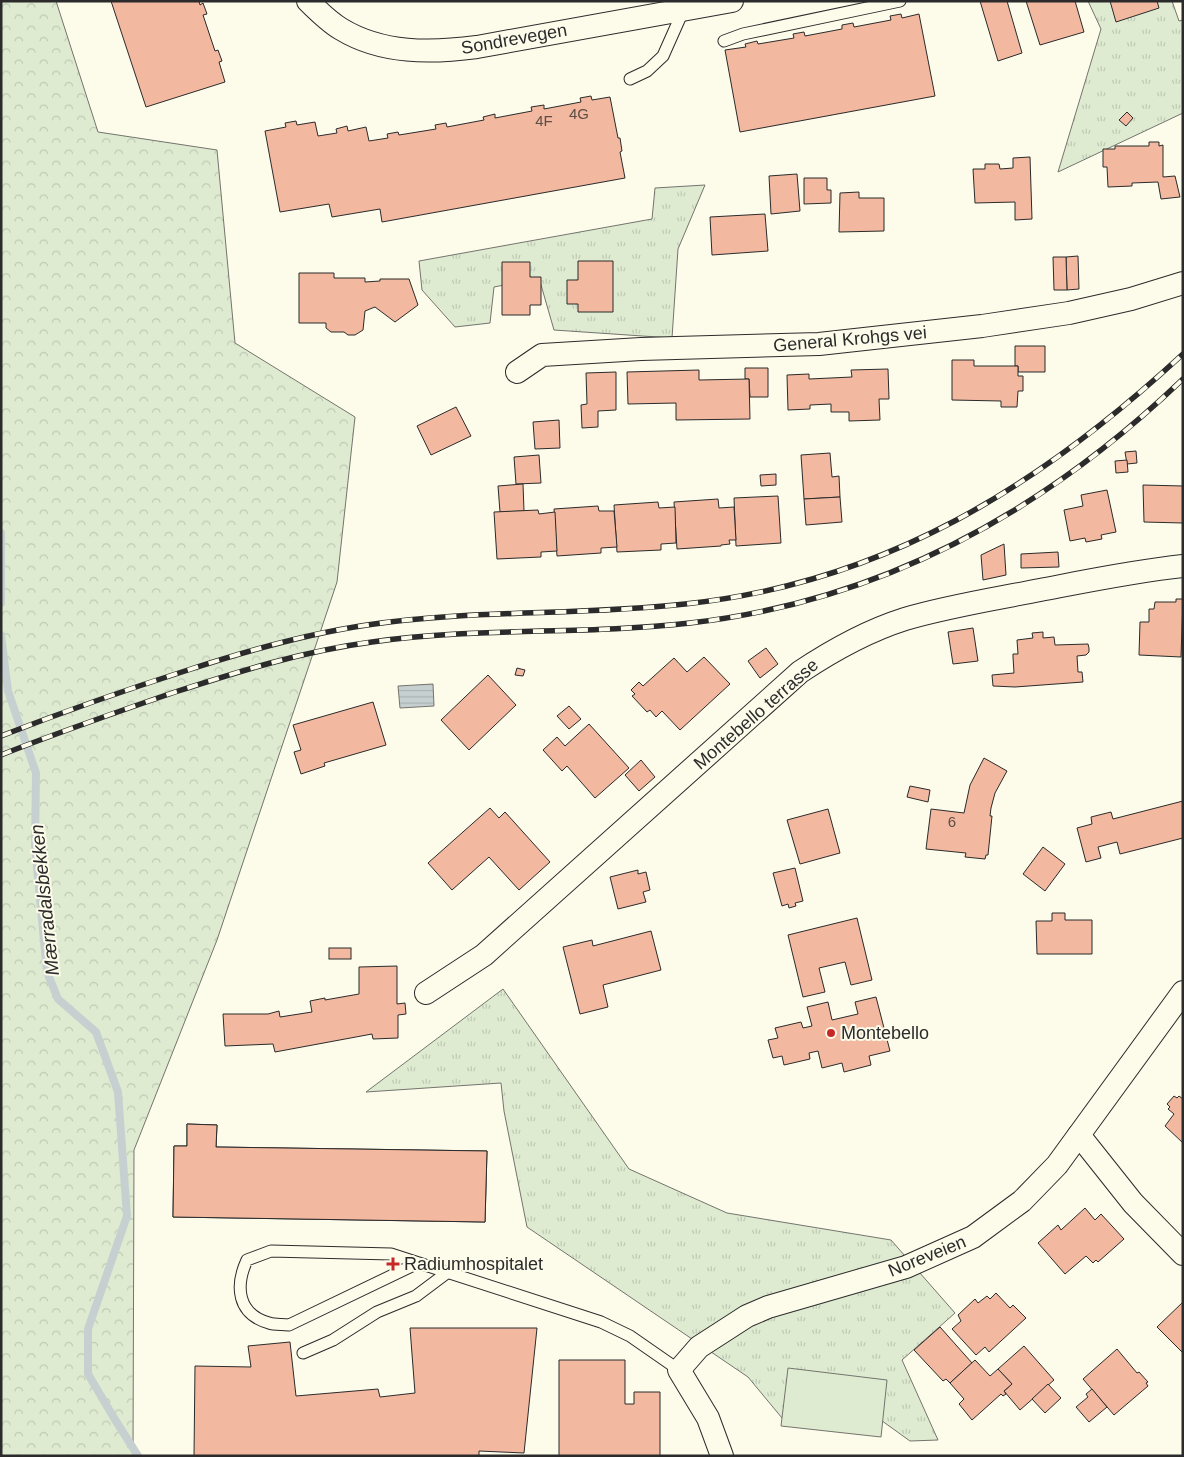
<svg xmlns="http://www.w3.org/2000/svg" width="1184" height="1457" viewBox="0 0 1184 1457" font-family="Helvetica,sans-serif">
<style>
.grass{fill:url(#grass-tufts);stroke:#74746e}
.forest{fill:url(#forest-crowns);stroke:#74746e}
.garden{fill:#deebd1;stroke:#74746e}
.water{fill:url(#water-rules);stroke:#74746e}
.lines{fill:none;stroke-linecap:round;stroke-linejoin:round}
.stream{stroke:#c7d0d0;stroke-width:8}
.building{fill:#f2b8a0;stroke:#2b2b2b}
.service-casing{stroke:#2b2b2b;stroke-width:13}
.minor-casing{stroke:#2b2b2b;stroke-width:24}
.service{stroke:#fdfbea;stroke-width:11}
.minor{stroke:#fdfbea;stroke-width:22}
.rail-casing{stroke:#2b2b2b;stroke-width:5.5}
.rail{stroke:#fdfbea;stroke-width:4;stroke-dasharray:11;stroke-linecap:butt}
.poi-dot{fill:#c62828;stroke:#fdfbea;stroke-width:2}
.labels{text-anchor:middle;stroke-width:4;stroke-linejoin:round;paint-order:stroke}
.number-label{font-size:15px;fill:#5d4e48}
.street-label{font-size:18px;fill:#2b2b2b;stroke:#fdfbea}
.poi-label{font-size:18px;fill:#2b2b2b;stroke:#fdfbea;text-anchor:start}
.water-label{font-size:19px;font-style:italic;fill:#2b2b2b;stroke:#fdfbea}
</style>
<defs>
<pattern id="grass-tufts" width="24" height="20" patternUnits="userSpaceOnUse" patternTransform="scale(1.25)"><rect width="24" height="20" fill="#deebd1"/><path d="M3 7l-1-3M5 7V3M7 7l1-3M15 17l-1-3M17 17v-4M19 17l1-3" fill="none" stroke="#bfcab4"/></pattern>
<pattern id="forest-crowns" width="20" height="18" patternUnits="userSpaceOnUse" patternTransform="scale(1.25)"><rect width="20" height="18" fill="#deebd1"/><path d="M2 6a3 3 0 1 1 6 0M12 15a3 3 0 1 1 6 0" fill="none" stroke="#bfcab4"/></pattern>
<pattern id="water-rules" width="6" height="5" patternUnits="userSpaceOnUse" patternTransform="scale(1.25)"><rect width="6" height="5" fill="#c7d0d0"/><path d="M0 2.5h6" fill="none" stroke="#abb3b3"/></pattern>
</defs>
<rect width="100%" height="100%" fill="#fdfbea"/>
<g class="grass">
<path d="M1088 1H1172L1179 21 1183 20V113L1058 172 1101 29Z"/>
<path d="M705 185 678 249 672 338 554 330 539 278 494 287 490 323 455 327 422 290 419 261 652 219 655 188Z"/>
<path d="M503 989 629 1169 727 1213 891 1240 955 1313 902 1360 938 1440 910 1441 878 1418 787 1424 748 1377 527 1227 504 1111 501 1083 366 1092Z"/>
</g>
<path class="forest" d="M1 1H56L98 132 217 150 235 343 355 417 337 582 217 940 134 1150 133 1456H1Z"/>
<path class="garden" d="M788 1368 887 1380 881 1437 781 1426Z"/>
<path class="water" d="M433 684 434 706 400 708 398 686Z"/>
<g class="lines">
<g class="stream">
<path d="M1 533V603"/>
<path d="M1 635 8 691 36 773 35 846 47 972 58 999 96 1032 118 1092 127 1216 88 1329V1374L114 1418 138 1456"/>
</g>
</g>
<g class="building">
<path d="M111 1H199L200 5 203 3 207 14 203 15 215 51 218 50 222 61 219 62 225 82 146 107Z"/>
<path d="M980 1H1007L1022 53 998 61Z"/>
<path d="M1026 1H1075L1084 32 1040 45Z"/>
<path d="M1110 1H1157L1159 8 1116 22Z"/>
<path d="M901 14 902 18 919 14 935 96 740 132 725 50 746 47 745 44 757 41 758 44 794 38 793 34 804 32 805 36 842 29V25L853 23 854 27 891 20 890 16Z"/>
<path d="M591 96 592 100 610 97 618 138H620L622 151 620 152 625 178 382 222 380 209 332 217 329 204 280 212 265 131 286 127 285 123 296 121 297 125 315 122 318 136 337 133 336 129 347 126 348 131 366 127 369 141 388 138 387 134 398 132 399 135 436 129 435 125 446 123 447 127 484 120 483 117 495 114V118L532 111 531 107 544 105V109L581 102 580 98Z"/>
<path d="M1127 112 1133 118 1126 126 1119 120Z"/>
<path d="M1149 142H1159V146L1163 145V177L1175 176 1180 197 1161 199 1158 182 1132 183V186L1108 187 1107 167H1103V149H1115V146H1149Z"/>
<path d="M1030 157 1032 219 1015 220V202L975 203 973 169H985V164H999L1000 169 1013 168V158Z"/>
<path d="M797 174 800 211 771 214 769 176Z"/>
<path d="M804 178H827V190H831V203L804 204Z"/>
<path d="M859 192V198H884V231L839 232 840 193Z"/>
<path d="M765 214 768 251 712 255 710 217Z"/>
<path d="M1078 256 1079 289 1067 290 1066 257Z"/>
<path d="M1053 257H1066L1067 290H1054Z"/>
<path d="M578 261H613V312H578V304H567V280H578Z"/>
<path d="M502 262H530V277H541V305H530V315H502Z"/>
<path d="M299 273H334V278H365V282L380 281V279H409L418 305 395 322 375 307 365 311 363 330 355 335H348L344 332H331L326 328V323H299Z"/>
<path d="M1015 346H1045V372H1018V366H1015Z"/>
<path d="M952 360H974V366H1018V376H1023V391H1018L1017 407H1001V401L952 400Z"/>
<path d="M745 368H768V397H750L749 379H745Z"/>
<path d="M888 369 889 399H879L880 420 849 421V412H831V404L810 405V409L788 410 787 375 809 374V379L852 377 851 370Z"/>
<path d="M699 370V380L749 379 750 419 676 420V403L628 404 627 372Z"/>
<path d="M616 372V410L598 411V427L582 428 581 405 587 404 586 373Z"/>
<path d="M456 407 471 436 431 455 417 426Z"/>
<path d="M559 420 560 448 535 449 533 422Z"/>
<path d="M1136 451 1137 463 1127 464 1125 452Z"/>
<path d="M830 453 832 477 839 476 840 497 804 499 801 455Z"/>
<path d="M539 455 541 483 516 484 514 457Z"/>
<path d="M1127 460 1128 472 1116 473 1115 461Z"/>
<path d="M776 474V485L761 486 760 475Z"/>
<path d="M523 484 524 511 500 512 498 486Z"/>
<path d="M1143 485 1183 486V523L1144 522Z"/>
<path d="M1107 490 1116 532 1101 535 1102 539 1086 542 1085 538 1070 541 1064 510 1083 506 1081 495Z"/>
<path d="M778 496 781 543 736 546 734 498Z"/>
<path d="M840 497 842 522 806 525 804 499Z"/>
<path d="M718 499 719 508 734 507 736 540H729L730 544 721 545V546L677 549 674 502Z"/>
<path d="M658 502 659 508 675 507 676 543 661 544V550L617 552 614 505Z"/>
<path d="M598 506 599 511H614L617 547 601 548V553L557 556 554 509Z"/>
<path d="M538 510 539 514 555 512 557 551 541 552V557L497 559 494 512Z"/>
<path d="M1004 544 1006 575 983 580 981 555Z"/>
<path d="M1058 552 1059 567 1021 568V554Z"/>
<path d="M1176 599H1183L1181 657 1139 655 1140 622H1149V609H1154L1155 602H1176Z"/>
<path d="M973 628 978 661 953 664 948 632Z"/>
<path d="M1043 632V638L1054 637 1055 645 1088 644 1089 648V652L1086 655 1077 656 1078 672H1082L1083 682 1015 687 993 686 992 675 1014 673 1013 657V654H1018L1017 640 1033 638 1032 633Z"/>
<path d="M766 648 778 664 760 678 748 661Z"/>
<path d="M704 657 730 684 680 730 662 711 656 717 650 710 647 712 632 696 635 694 631 690 639 682 643 686 674 658 687 672Z"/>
<path d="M517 668 525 670 523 676 515 675Z"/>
<path d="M488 675 516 705 469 750 441 720Z"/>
<path d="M373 702 386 745 324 763 325 766 301 774 294 752 301 750 293 725Z"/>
<path d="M569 706 581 719 569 729 557 716Z"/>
<path d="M589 724 629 768 595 798 567 766 562 771 543 750 557 737 565 746Z"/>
<path d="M984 758 1007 771 995 793 991 808 990 816H992L988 855H986L985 859 965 857 966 853 926 849 931 809 964 813 970 785Z"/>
<path d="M641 760 655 777 639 791 625 775Z"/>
<path d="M910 786 930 790 928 802 907 797Z"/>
<path d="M1183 801V838L1120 854 1117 842 1098 847 1101 858 1086 862 1077 828 1092 824 1091 817 1111 812 1113 819Z"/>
<path d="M490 808 499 818 505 812 550 862 519 890 489 857 452 890 428 863Z"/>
<path d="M828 809 840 853 800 864 787 820Z"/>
<path d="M1043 847 1065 864 1045 891 1023 874Z"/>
<path d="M795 868 803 901 795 903 796 906 789 908 788 904 782 906 773 873Z"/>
<path d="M638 870V874L646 872 650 890 643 892 646 902 618 909 610 877Z"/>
<path d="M1052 913H1065V920H1092V954H1037L1036 921H1052Z"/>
<path d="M857 918 872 980 851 985 845 962 819 968 825 992 803 997 788 935Z"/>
<path d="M651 931 661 970 603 985 608 1007 580 1014 563 947 592 940 593 946Z"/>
<rect x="329" y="948" width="22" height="11"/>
<path d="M397 966V1004L405 1003 406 1014 398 1015V1038L373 1039 372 1034 275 1052 273 1044 225 1046 223 1014H268L279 1011 280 1017 312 1012 310 1001 325 998V1000L359 994V967Z"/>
<path d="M876 997 890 1051 869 1056 871 1065 844 1072 842 1063 822 1068 818 1051 809 1053 810 1059 784 1065 782 1056 773 1058 768 1040 778 1038 775 1028 801 1022 803 1028 812 1026 807 1007 828 1002 832 1020 858 1014 855 1002Z"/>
<path d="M1174 1096 1177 1098 1179 1096 1183 1099V1143L1165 1126 1174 1114 1168 1109 1170 1107 1167 1104Z"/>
<path d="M187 1124 217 1125 216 1147 487 1151 485 1222 173 1217 174 1146H187Z"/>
<path d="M187 1124 217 1125 216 1147 487 1151 485 1222 173 1217 174 1146H187Z"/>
<path d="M1085 1208 1095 1220 1101 1214 1124 1239 1098 1262 1096 1260 1093 1263 1086 1256 1065 1274 1038 1243 1058 1225 1061 1230Z"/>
<path d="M996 1293 1010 1308 1013 1305 1026 1318 989 1352 985 1347 976 1355 952 1329 961 1321 958 1315 975 1299 978 1303 987 1296 990 1299Z"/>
<path d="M1183 1302V1353L1157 1327Z"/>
<path d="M940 1327 972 1363 950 1383 946 1379 943 1381 914 1350Z"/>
<path d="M410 1328H537L524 1453 479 1451V1456H194L195 1366 251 1367 248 1346 290 1342 296 1396 378 1389 380 1397 415 1393Z"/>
<path d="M1024 1346 1054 1380 1020 1410 1004 1391 1012 1384 998 1369Z"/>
<path d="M1117 1349 1137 1373 1139 1372 1148 1382 1146 1383 1148 1386 1114 1415 1083 1379Z"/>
<path d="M559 1360H625V1404H634V1392H660V1456H559Z"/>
<path d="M975 1360 990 1376 998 1369 1012 1384 1004 1391 1006 1394 1003 1396 1001 1394 972 1420 959 1404 964 1399 950 1383Z"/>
<path d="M1048 1384 1061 1398 1045 1413 1032 1399Z"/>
<path d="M1092 1389 1107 1407 1089 1422 1076 1407 1088 1397 1086 1394Z"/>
</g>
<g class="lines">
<defs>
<g id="service">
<path d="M724 41 743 34 900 1"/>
<path d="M630 79 647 71 663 56 683 11"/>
<path d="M418 1263 289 1325C282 1324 275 1325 269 1323 237 1314 235 1286 247 1260L271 1251 391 1254 601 1322 630 1336 679 1370"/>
<path d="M303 1353 333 1340 377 1312 416 1296 448 1272"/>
</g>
<g id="minor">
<path d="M308 1C318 11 329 22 341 29 382 54 431 53 477 47L732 1"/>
<path d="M517 372 542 355 641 349 819 344 982 326 1069 313 1131 299 1183 283"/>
<path d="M426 993 484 955 800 672C833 650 867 631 905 619 949 606 995 599 1040 590 1087 581 1135 571 1183 566"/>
<path d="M1079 1135 1133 1203 1183 1254"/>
<path d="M722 1456 708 1418 679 1370 699 1347 747 1316 768 1307 906 1267 973 1237 1022 1201 1057 1165 1183 992"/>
</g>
</defs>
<use href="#service" class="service-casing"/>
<use href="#minor" class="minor-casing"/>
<use href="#service" class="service"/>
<use href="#minor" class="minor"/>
<defs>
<g id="rail">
<path d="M1 736C63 712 125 690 188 670 246 651 306 634 367 625 472 609 579 616 685 604 884 583 1039 487 1183 354"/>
<path d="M1 755C59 732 117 712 175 692 240 671 304 651 372 642 477 627 584 635 690 623 883 601 1044 512 1183 379"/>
</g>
</defs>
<use href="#rail" class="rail-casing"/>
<use href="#rail" class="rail"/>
</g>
<g class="poi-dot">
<circle cx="831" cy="1033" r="5"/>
<path d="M390.5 1256.5h5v5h5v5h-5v5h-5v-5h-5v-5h5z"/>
</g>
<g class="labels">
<g class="number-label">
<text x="579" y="119">4G</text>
<text x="544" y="126">4F</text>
<text x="952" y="827">6</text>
</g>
<g class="street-label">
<text transform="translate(514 39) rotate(-10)" y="6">Sondrevegen</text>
<text transform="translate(850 339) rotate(-5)" y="6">General Krohgs vei</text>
<text transform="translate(756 714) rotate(-41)" y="6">Montebello terrasse</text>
<text transform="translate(927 1256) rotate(-22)" y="6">Noreveien</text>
</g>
<g class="poi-label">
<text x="841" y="1039">Montebello</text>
<text x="404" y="1270">Radiumhospitalet</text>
</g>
<g class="water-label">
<text transform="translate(44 900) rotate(-96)" y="7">Mærradalsbekken</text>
</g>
</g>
<rect width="1184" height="1457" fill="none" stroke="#2b2b2b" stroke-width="5"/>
</svg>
